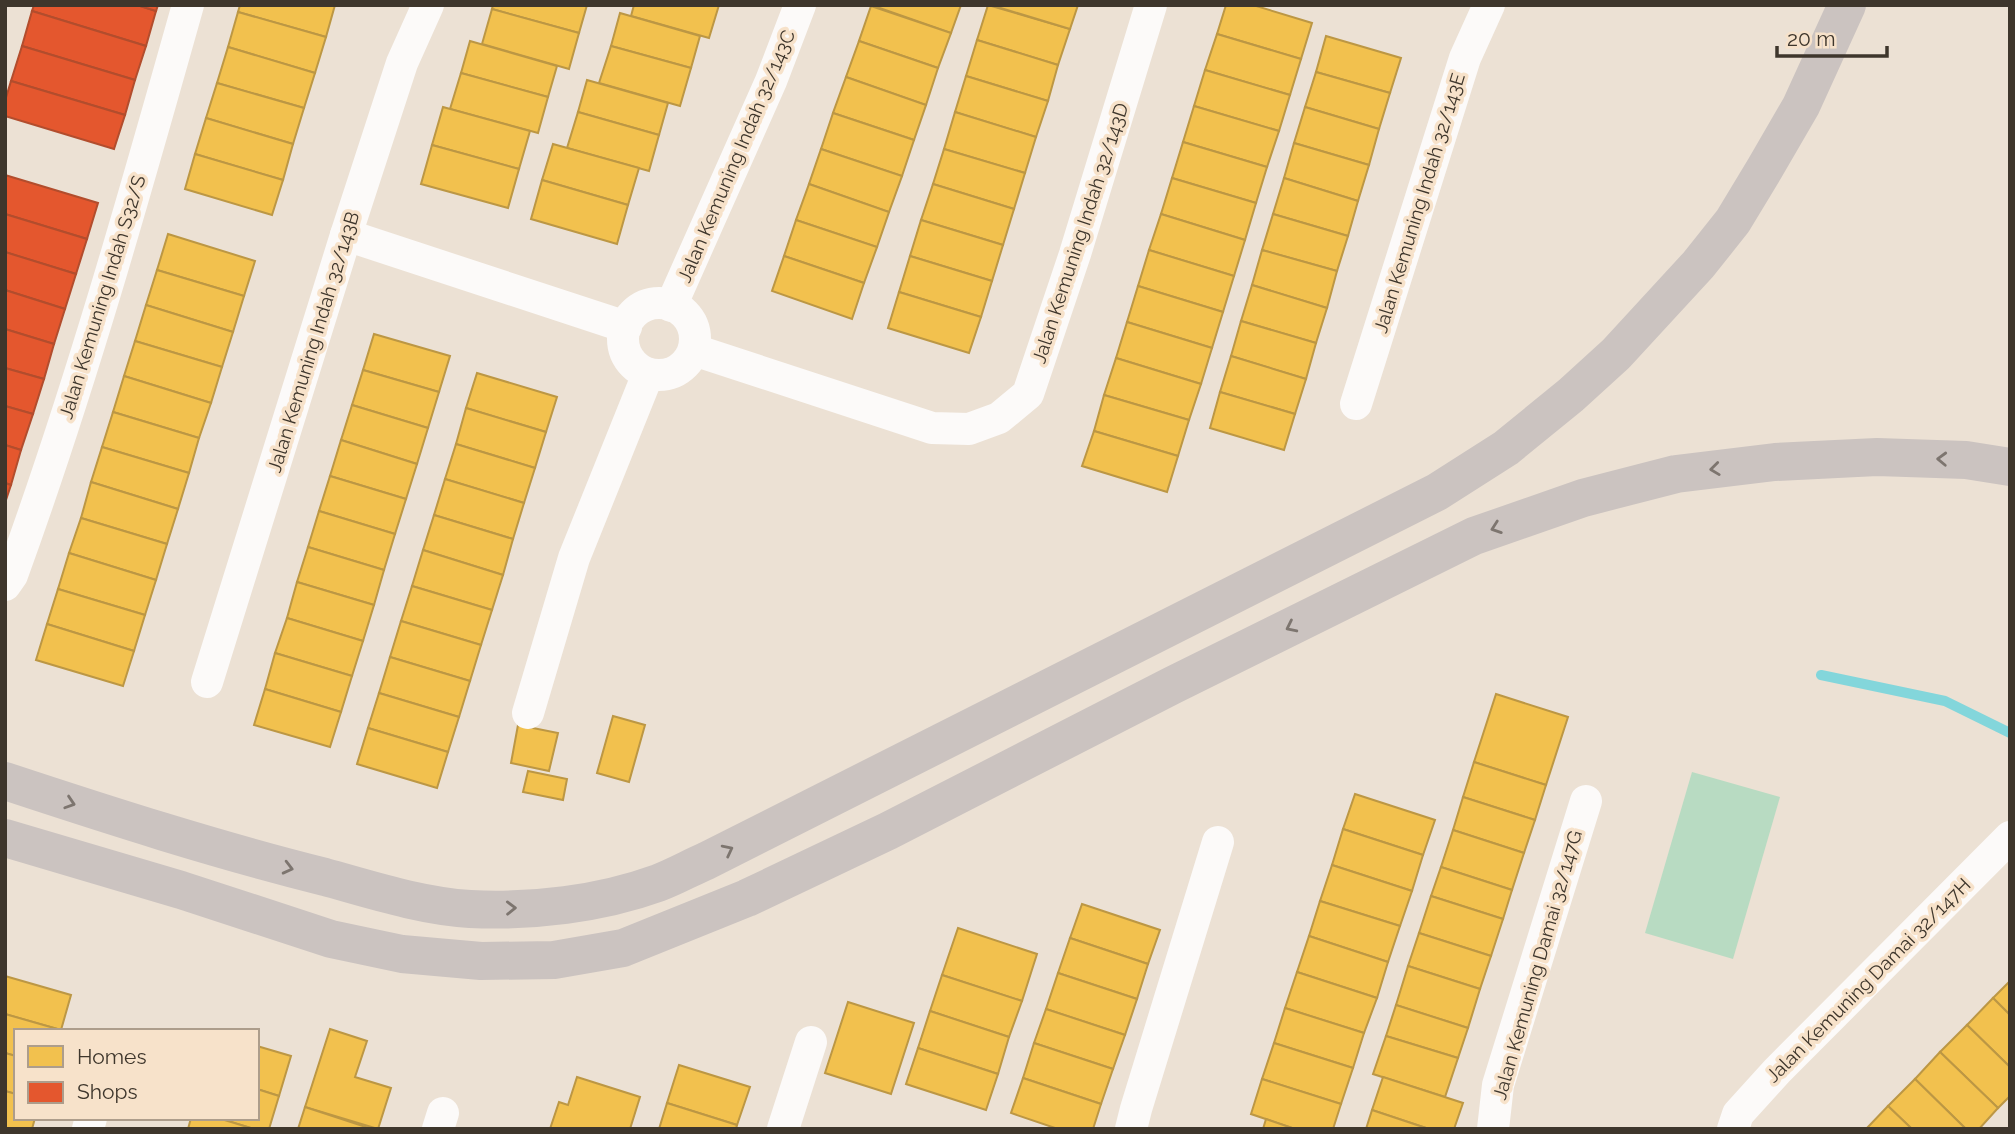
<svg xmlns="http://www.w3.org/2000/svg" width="2015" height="1134" viewBox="0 0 2015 1134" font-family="Raleway,sans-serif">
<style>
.green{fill:#b8dbc2}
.homes{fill:#f2c14e;stroke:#bc9744;stroke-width:2}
.shops{fill:#e4572e;stroke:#b24d2d;stroke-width:2}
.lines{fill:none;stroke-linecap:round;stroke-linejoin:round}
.stream{stroke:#83d6db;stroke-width:10}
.street{stroke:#fcfaf9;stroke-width:32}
.highway{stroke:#cbc3c0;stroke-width:38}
.oneway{stroke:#7d756f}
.labels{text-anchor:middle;stroke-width:7;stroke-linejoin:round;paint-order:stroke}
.street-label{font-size:19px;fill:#3e362c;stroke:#f7e2ca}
</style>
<rect width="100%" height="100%" fill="#ece1d4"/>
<path class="green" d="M1692 772 1780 797 1733 959 1645 933Z"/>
<g class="homes">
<path d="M240 5H335L326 37 238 12Z"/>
<path d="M493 5H587L579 33 492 9Z"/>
<path d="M634 5H719L709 38 631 16Z"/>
<path d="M871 5H961L951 33Z"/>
<path d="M988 5 1070 29 1058 65 977 40Z"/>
<path d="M991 5H1078L1070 29Z"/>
<path d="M1226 5H1253L1312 23 1301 59 1217 34Z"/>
<path d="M871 6 951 33 938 68 859 41Z"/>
<path d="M492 9 579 33 569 69 482 44Z"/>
<path d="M238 12 326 37 315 73 228 47Z"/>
<path d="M620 13 700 36 691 68 611 46Z"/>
<path d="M1217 34 1301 59 1290 95 1205 70Z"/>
<path d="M1326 36 1401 58 1390 93 1316 72Z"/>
<path d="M977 40 1058 65 1048 101 966 76Z"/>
<path d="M470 41 557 66 548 97 461 73Z"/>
<path d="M859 41 938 68 926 105 846 77Z"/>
<path d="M611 46 691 68 680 106 599 83Z"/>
<path d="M228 47 315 73 304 108 217 83Z"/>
<path d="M1205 70 1290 95 1279 131 1194 106Z"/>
<path d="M1316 72 1390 93 1379 129 1305 107Z"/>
<path d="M461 73 548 97 538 133 450 109Z"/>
<path d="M966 76 1048 101 1036 137 955 112Z"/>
<path d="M846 77 926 105 914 140 833 113Z"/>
<path d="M587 80 668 103 659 135 578 112Z"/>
<path d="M217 83 304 108 293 144 206 118Z"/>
<path d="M1194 106 1279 131 1267 167 1183 142Z"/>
<path d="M443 107 530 131 519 169 432 145Z"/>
<path d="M1305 107 1379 129 1369 165 1294 143Z"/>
<path d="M578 112 659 135 649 171 567 148Z"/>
<path d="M955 112 1036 137 1025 173 944 149Z"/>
<path d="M833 113 914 140 902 176 821 149Z"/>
<path d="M206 118 293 144 283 180 195 154Z"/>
<path d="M1183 142 1267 167 1256 203 1172 178Z"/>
<path d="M1294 143 1369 165 1358 201 1284 178Z"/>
<path d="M553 144 639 168 628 205 542 180Z"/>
<path d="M432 145 519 169 508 208 421 184Z"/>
<path d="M821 149 902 176 889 212 809 184Z"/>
<path d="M944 149 1025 173 1014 209 933 184Z"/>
<path d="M195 154 283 180 272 215 185 189Z"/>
<path d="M1172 178 1256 203 1245 240 1161 214Z"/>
<path d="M1284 178 1358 201 1348 236 1273 214Z"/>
<path d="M542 180 628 205 617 244 531 219Z"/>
<path d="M809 184 889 212 877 247 796 220Z"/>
<path d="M933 184 1014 209 1003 245 921 220Z"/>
<path d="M1161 214 1245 240 1234 276 1149 250Z"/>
<path d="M1273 214 1348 236 1337 271 1262 250Z"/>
<path d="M796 220 877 247 864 283 784 256Z"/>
<path d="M921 220 1003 245 992 281 910 256Z"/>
<path d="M168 234 255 261 244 296 157 270Z"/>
<path d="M1149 250 1234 276 1223 312 1138 286Z"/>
<path d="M1262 250 1337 271 1327 308 1252 285Z"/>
<path d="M784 256 864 283 852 319 772 291Z"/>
<path d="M910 256 992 281 981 317 899 292Z"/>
<path d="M157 270 244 296 233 332 146 305Z"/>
<path d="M1252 285 1327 308 1316 343 1241 321Z"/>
<path d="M1138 286 1223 312 1212 348 1127 322Z"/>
<path d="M899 292 981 317 969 353 888 328Z"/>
<path d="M146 305 233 332 222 367 135 341Z"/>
<path d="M1241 321 1316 343 1306 379 1231 356Z"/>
<path d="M1127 322 1212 348 1201 384 1116 358Z"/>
<path d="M374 334 450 356 439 392 363 370Z"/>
<path d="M135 341 222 367 211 403 124 376Z"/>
<path d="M1231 356 1306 379 1295 414 1220 392Z"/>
<path d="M1116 358 1201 384 1189 420 1104 395Z"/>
<path d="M363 370 439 392 428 428 352 405Z"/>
<path d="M477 373 557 397 546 432 466 408Z"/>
<path d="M124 376 211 403 199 438 113 412Z"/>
<path d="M1220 392 1295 414 1284 450 1210 428Z"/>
<path d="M1104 395 1189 420 1178 456 1094 431Z"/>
<path d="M352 405 428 428 417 464 341 440Z"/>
<path d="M466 408 546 432 535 468 456 444Z"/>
<path d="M113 412 199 438 189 473 102 447Z"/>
<path d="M1094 431 1178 456 1167 492 1082 466Z"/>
<path d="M341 440 417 464 406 499 330 476Z"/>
<path d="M456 444 535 468 524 503 445 479Z"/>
<path d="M102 447 189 473 178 509 91 482Z"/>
<path d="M330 476 406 499 395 534 319 511Z"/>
<path d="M445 479 524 503 513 539 434 515Z"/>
<path d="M91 482 178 509 167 544 81 518Z"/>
<path d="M319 511 395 534 384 570 308 547Z"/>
<path d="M434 515 513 539 503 575 423 550Z"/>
<path d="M81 518 167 544 156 580 69 553Z"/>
<path d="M308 547 384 570 374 605 297 582Z"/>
<path d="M423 550 503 575 492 610 412 586Z"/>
<path d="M69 553 156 580 145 615 58 589Z"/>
<path d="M297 582 374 605 363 641 287 618Z"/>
<path d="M412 586 492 610 481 645 401 621Z"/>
<path d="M58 589 145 615 134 651 47 624Z"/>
<path d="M287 618 363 641 352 676 275 653Z"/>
<path d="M401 621 481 645 470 681 390 657Z"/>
<path d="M47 624 134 651 123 686 36 660Z"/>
<path d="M275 653 352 676 341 712 265 689Z"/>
<path d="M390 657 470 681 459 717 379 693Z"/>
<path d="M265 689 341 712 330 747 254 725Z"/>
<path d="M379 693 459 717 448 752 368 728Z"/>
<path d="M1496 694 1568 717 1546 785 1474 762Z"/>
<path d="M613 716 645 725 629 782 597 773Z"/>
<path d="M518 725 558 733 549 771 511 763Z"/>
<path d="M368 728 448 752 437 788 357 764Z"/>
<path d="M1474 762 1546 785 1535 820 1463 797Z"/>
<path d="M528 771 567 779 563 800 523 792Z"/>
<path d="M1355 794 1435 820 1423 855 1343 829Z"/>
<path d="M1463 797 1535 820 1524 853 1453 830Z"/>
<path d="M1343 829 1423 855 1412 891 1332 865Z"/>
<path d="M1453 830 1524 853 1512 890 1441 867Z"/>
<path d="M1332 865 1412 891 1400 926 1320 901Z"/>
<path d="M1441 867 1512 890 1503 919 1431 896Z"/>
<path d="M1431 896 1503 919 1491 956 1419 933Z"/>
<path d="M1320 901 1400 926 1388 962 1309 936Z"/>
<path d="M1082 904 1160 930 1148 964 1070 938Z"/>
<path d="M958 928 1037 954 1022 1001 942 975Z"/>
<path d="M1419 933 1491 956 1480 989 1408 966Z"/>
<path d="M1309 936 1388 962 1377 998 1297 972Z"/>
<path d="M1070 938 1148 964 1137 999 1058 973Z"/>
<path d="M1408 966 1480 989 1468 1028 1396 1005Z"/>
<path d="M1297 972 1377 998 1364 1033 1285 1008Z"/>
<path d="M1058 973 1137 999 1125 1035 1046 1009Z"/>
<path d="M942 975 1022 1001 1009 1037 930 1011Z"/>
<path d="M5 976 71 995 61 1030 5 1014Z"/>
<path d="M2010 981V1015L1993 998Z"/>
<path d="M1993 998 2010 1015V1067L1967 1025Z"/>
<path d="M848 1002 914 1023 891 1094 825 1073Z"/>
<path d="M1396 1005 1468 1028 1458 1058 1386 1036Z"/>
<path d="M1285 1008 1364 1033 1353 1068 1274 1043Z"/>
<path d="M1046 1009 1125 1035 1113 1069 1034 1043Z"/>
<path d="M930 1011 1009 1037 998 1074 918 1048Z"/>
<path d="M5 1014 61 1030V1031H16V1056L5 1053Z"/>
<path d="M1967 1025 2010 1067V1096L1998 1108 1940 1052Z"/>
<path d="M330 1029 367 1041 355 1077 391 1088 378 1129 305 1107Z"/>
<path d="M1386 1036 1458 1058 1445 1097 1373 1074Z"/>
<path d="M1034 1043 1113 1069 1101 1104 1023 1078Z"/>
<path d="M1274 1043 1353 1068 1341 1104 1262 1079Z"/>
<path d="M257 1046 291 1056 279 1096 257 1089Z"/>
<path d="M918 1048 998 1074 986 1110 906 1084Z"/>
<path d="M1940 1052 1998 1108 1979 1129H1966L1915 1079Z"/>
<path d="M5 1053 16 1056V1094L5 1091Z"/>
<path d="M679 1065 750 1087 737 1125 667 1103Z"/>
<path d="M577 1077 640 1097 630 1129H550L559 1102 568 1105Z"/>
<path d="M1383 1077 1463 1103 1454 1129H1429L1372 1110Z"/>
<path d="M1023 1078 1101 1104 1093 1129H1058L1011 1113Z"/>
<path d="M1262 1079 1341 1104 1333 1129H1295L1251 1114Z"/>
<path d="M1915 1079 1966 1129H1912L1888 1106Z"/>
<path d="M257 1089 279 1096 269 1129H254L218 1118H257Z"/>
<path d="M5 1091 16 1094V1118H35L32 1129H5Z"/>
<path d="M667 1103 737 1125 736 1129H659Z"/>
<path d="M1888 1106 1912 1129H1866Z"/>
<path d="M305 1107 372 1129H298Z"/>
<path d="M1372 1110 1429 1129H1366Z"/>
<path d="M191 1118H218L254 1129H188Z"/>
<path d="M1266 1119 1295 1129H1263Z"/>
</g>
<g class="shops">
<path d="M34 5H137L156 11 146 46 32 11Z"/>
<path d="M137 5H158L156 11Z"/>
<path d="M32 11 146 46 135 80 22 46Z"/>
<path d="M22 46 135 80 125 115 11 81Z"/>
<path d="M11 81 125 115 114 149 5 116V101Z"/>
<path d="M5 175 98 203 87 239 5 214Z"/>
<path d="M5 214 87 239 76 274 5 252Z"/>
<path d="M5 252 76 274 65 309 5 290Z"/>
<path d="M5 290 65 309 54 344 5 329Z"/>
<path d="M5 329 54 344 44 379 5 368Z"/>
<path d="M5 368 44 379 33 414 5 406Z"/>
<path d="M5 406 33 414 21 450 5 445Z"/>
<path d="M5 445 21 450 11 485 5 483Z"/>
<path d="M5 483 11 485 5 503Z"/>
</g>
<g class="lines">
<path class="stream" d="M1821 675 1945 701 2010 733"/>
<g class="street">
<path d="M346 235 626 327"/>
<circle cx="659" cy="339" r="36"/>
<path d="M671 306 771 81 800 5"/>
<path d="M694 350 932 428 969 429 999 418 1028 394 1075 254 1151 5"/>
<path d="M1356 404 1465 58 1489 5"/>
<path d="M5 585 12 575C80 388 134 197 188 5"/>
<path d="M207 682 346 235 402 63 428 5"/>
<path d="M528 713 574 558 648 374"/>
<path d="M88 1129 91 1118"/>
<path d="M438 1129 443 1113"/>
<path d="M783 1129 811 1042"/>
<path d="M1131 1129 1136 1109 1218 842"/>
<path d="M1493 1129 1498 1085 1586 801"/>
<path d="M1733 1129 1738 1114 1777 1071 2010 837"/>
</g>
<g class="highway">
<path d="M5 781C111 816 217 850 325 877 372 890 421 906 470 909 532 912 600 904 658 883 674 877 690 868 706 861L1437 492 1506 448 1571 395 1616 354 1698 265 1733 221 1765 168 1801 106 1847 5"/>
<path d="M5 838 181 890 331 939 402 954 481 961 554 960 623 948 747 898 888 831 1173 685 1474 536 1583 498 1676 474 1775 462 1877 457 1966 460 2010 467"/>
</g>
</g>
<defs><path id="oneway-chevron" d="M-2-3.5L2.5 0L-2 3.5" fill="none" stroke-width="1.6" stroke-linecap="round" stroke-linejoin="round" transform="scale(1.75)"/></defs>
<g class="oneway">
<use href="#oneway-chevron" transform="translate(1942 459) rotate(-178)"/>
<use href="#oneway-chevron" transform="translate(1715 469) rotate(173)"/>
<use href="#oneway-chevron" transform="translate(1496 528) rotate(161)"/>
<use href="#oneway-chevron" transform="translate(1291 627) rotate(154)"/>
<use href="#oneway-chevron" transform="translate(70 803) rotate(18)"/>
<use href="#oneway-chevron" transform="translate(728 850) rotate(-27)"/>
<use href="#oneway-chevron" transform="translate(288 868) rotate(14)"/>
<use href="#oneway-chevron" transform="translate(511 908) rotate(-1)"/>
</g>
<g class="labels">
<g class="street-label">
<text transform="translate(736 156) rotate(-67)" y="7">Jalan Kemuning Indah 32/143C</text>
<text transform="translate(1419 203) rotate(-73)" y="7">Jalan Kemuning Indah 32/143E</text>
<text transform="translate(1080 233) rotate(-72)" y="7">Jalan Kemuning Indah 32/143D</text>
<text transform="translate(102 297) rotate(-73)" y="7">Jalan Kemuning Indah S32/S</text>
<text transform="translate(313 342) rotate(-73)" y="7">Jalan Kemuning Indah 32/143B</text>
<text transform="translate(1537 965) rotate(-74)" y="7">Jalan Kemuning Damai 32/147G</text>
<text transform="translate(1868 980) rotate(-45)" y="7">Jalan Kemuning Damai 32/147H</text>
</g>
</g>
<rect width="2015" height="1134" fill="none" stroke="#3e362c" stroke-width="14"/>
<rect x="14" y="1029" width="245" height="91" fill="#f7e2ca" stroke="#ad9d8b" stroke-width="2"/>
<rect x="28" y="1046" width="35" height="21" fill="#f2c14e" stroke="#ad9d8b" stroke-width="2"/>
<text x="77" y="1064" font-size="21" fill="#3e362c">Homes</text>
<rect x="28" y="1082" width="35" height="21" fill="#e4572e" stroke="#ad9d8b" stroke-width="2"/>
<text x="77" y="1099" font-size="21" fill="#3e362c">Shops</text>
<path d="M1777 46v10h110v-10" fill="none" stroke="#3e362c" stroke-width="3.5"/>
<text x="1787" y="46" font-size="21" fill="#3e362c" stroke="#f7e2ca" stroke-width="5" paint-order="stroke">20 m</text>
</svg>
